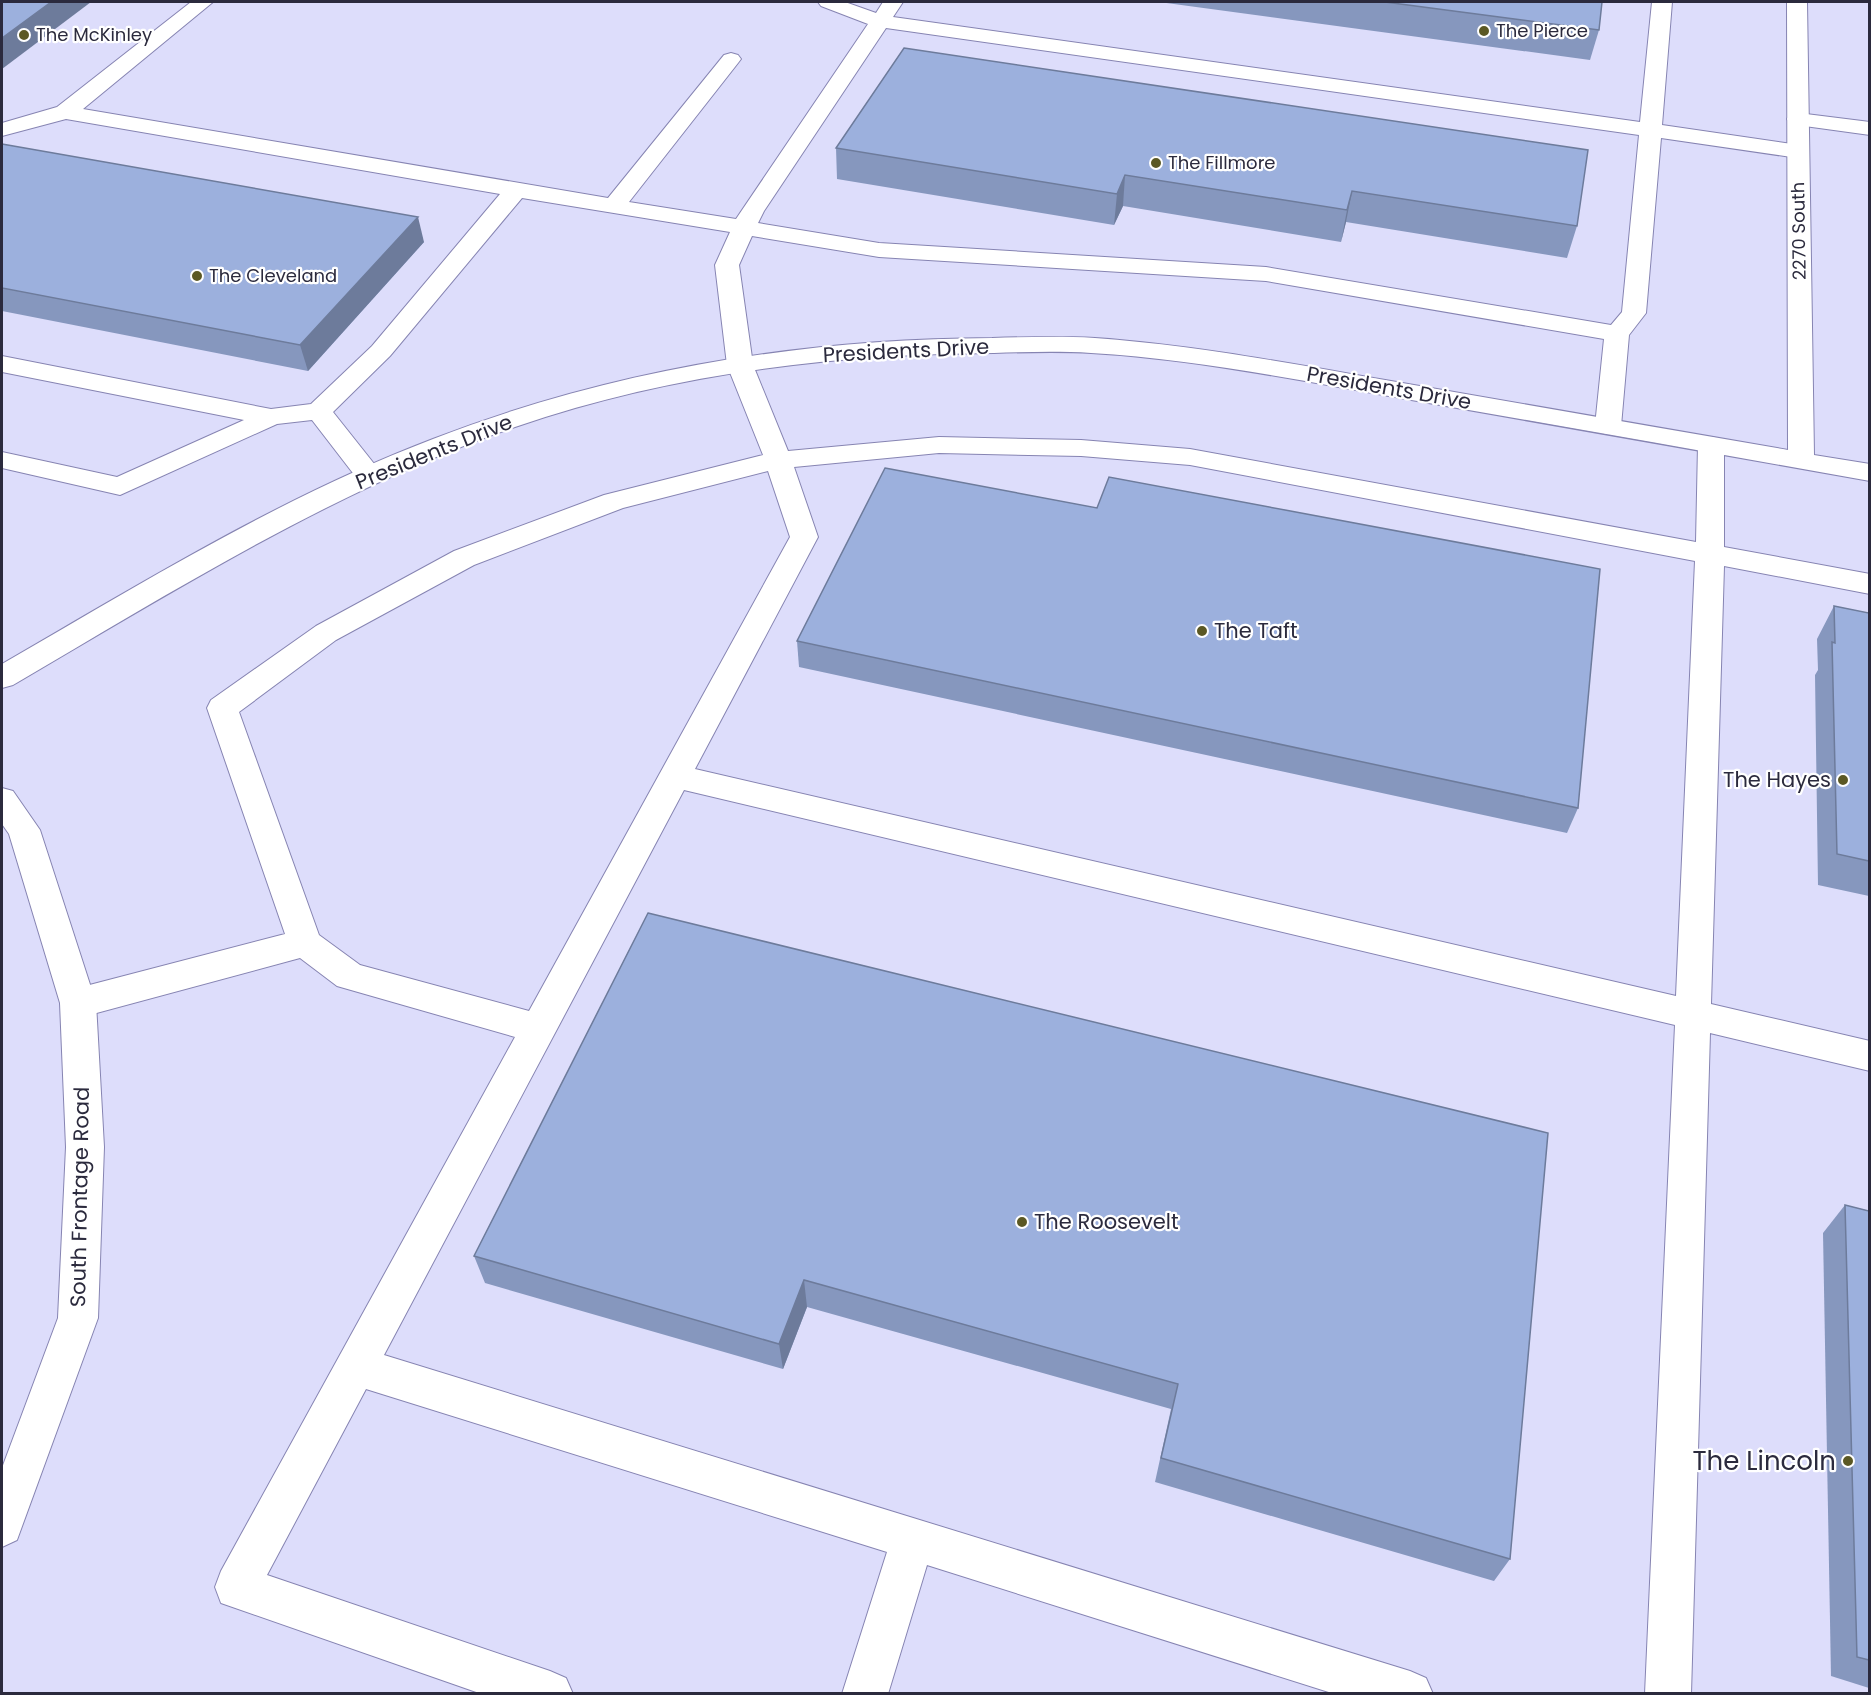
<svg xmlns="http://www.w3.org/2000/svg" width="1871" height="1695" viewBox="0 0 1871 1695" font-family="Poppins,sans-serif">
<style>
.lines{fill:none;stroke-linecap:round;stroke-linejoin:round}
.service-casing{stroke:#8684b2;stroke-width:2}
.minor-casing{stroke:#8684b2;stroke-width:2}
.tertiary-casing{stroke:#8684b2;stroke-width:2}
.service{fill:#fff;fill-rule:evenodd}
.minor{fill:#fff;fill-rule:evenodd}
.tertiary{fill:#fff;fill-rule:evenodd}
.wall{fill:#8697be}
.shaded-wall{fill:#6d7b9b}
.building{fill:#9cb0dd;stroke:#6d7b9b;stroke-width:1.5}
.poi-dot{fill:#5b5824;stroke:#fff;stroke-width:2}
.labels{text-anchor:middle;stroke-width:4.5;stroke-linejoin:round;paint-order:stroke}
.far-poi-label{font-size:18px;fill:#2b2a3d;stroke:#fff;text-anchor:start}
.far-street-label{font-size:18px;fill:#2b2a3d;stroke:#fff}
.street-label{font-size:21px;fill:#2b2a3d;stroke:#fff}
.poi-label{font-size:21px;fill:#2b2a3d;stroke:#fff;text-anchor:start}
.near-poi-label{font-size:26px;fill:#2b2a3d;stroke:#fff;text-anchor:end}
</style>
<rect width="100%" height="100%" fill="#ddddfb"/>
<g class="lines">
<defs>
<g id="service">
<path d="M191 2H213L83 109 608 198 724 55 731 53 738 55 741 59 738 63 629 202 736 219 868 24 821 6 818 2H845L876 13 883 2H903L893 17 1640 122 1652 2H1672L1662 125 1806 146 1809 151 1806 156 1798 158 1661 138 1646 313 1629 335 1621 426 1617 432 1608 434 1599 432 1595 426 1604 339 1266 281 879 257 752 236 739 265 753 365 788 451 939 437 1081 440 1190 449 1696 542 1698 445 1702 439 1711 437 1720 439 1724 445V547L1870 574V594L1724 566 1711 1004 1870 1041V1071L1710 1033 1691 1694H1645L1675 1025 684 790 384 1355 1410 1671 1426 1678 1433 1694H1335L927 1565 888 1694H842L887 1552 366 1389 267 1575 550 1671 566 1678 573 1694H482L221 1603 215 1587 221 1571 515 1037 337 986 300 958 78 1018 65 1013 60 1003 65 993 78 988 285 934 207 708 211 700 316 626 454 551 604 495 763 455 727 365 715 265 730 232 522 198 390 356 333 412 383 475 379 481 369 484 359 481 312 420 277 424 120 495 2 468V452L117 477 244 420 2 372V356L271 409 311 404 372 346 500 194 66 119 2 136V123L57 107ZM886 28 1639 135 1622 312 1611 325 1266 267 879 243 758 223 764 211ZM939 453 1081 456 1190 465 1695 561 1676 996 695 769 818 537 794 467ZM768 471 790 537 529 1011 360 965 319 935 239 712 336 640 474 565 623 508Z"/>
<path d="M1798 113 1870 122V135L1790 124 1787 119 1790 114Z"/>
</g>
<path id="minor" d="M1787 2H1807L1814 455 1870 464V481C1713 453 1556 425 1400 398 1297 380 1195 359 1091 353 1059 351 1026 352 994 353 832 354 668 374 515 427 336 489 175 590 13 685L2 688V664C142 583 281 497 433 439 611 370 801 339 992 338 1026 337 1060 336 1095 338 1194 345 1293 364 1391 381 1523 404 1655 427 1788 450Z"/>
<path id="tertiary" d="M2 788 13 791 40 830 96 1003 104 1147 98 1318 17 1540 2 1547V1468L58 1318 66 1147 60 1003 9 834 2 824Z"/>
</defs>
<use href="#service" class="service-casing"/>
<use href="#minor" class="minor-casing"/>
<use href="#tertiary" class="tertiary-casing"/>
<use href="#service" class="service"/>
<use href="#minor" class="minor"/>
<use href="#tertiary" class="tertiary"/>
</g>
<g class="wall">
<path d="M1159 2H1602L1599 30 1590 60Z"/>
<path d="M904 48 1577 226 1567 258 1346 222 1341 242 1123 206 1114 225 837 179 836 148Z"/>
<path d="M2 144 424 242 308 371 2 311Z"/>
<path d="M1834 606 1869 613V896L1818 885 1815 675 1818 670 1817 639Z"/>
<path d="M797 641 1578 808 1567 833 799 667Z"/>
<path d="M648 913 1510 1559 1494 1581 1155 1482 1171 1409 807 1307 783 1369 485 1283 474 1256Z"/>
<path d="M1845 1205 1869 1211V1688L1831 1676 1823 1233Z"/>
</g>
<g class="shaded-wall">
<path d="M51 2H91L2 69V38Z"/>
<path d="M1125 175 1123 206 1114 225 1117 194Z"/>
<path d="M1352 191 1346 222 1341 242 1347 210Z"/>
<path d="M418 217 424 242 308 371 300 345Z"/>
<path d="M804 1280 807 1307 783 1369 779 1344Z"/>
</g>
<g class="building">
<path d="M2 2H51L2 38Z"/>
<path d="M1385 2H1602L1599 30Z"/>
<path d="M904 48 1588 150 1577 226 1352 191 1347 210 1125 175 1117 194 836 148Z"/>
<path d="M2 144 418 217 300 345 2 288Z"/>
<path d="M885 468 1097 508 1109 477 1600 569 1578 808 797 641Z"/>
<path d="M1834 606 1869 613V861L1837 854 1832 642 1835 643Z"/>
<path d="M648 913 1548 1133 1510 1559 1161 1458 1178 1384 804 1280 779 1344 474 1256Z"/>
<path d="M1845 1205 1869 1211V1660L1857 1657Z"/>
</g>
<g class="poi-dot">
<circle cx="1484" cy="31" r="6"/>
<circle cx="24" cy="35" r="6"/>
<circle cx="1156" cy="163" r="6"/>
<circle cx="197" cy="276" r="6"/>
<circle cx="1202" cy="631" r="6"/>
<circle cx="1843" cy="780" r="6"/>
<circle cx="1022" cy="1222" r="6"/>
<circle cx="1848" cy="1461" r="6"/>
</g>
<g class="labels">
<g class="far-poi-label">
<text x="1496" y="37">The Pierce</text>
<text x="36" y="41">The McKinley</text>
<text x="1168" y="169">The Fillmore</text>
<text x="209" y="282">The Cleveland</text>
</g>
<g class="far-street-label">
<text transform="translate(1799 231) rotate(-91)" y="6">2270 South</text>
</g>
<g class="street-label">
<text transform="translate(906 351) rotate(-3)" y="7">Presidents Drive</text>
<text transform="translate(1389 388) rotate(10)" y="7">Presidents Drive</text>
<text transform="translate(434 452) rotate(-22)" y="7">Presidents Drive</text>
<text transform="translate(80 1197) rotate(-89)" y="7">South Frontage Road</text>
</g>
<g class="poi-label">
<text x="1214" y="638">The Taft</text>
<text x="1831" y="787" text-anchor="end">The Hayes</text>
<text x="1034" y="1229">The Roosevelt</text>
</g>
<g class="near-poi-label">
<text x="1836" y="1470">The Lincoln</text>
</g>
</g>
<rect width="1871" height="1695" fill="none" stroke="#2b2a3d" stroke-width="6"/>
</svg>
